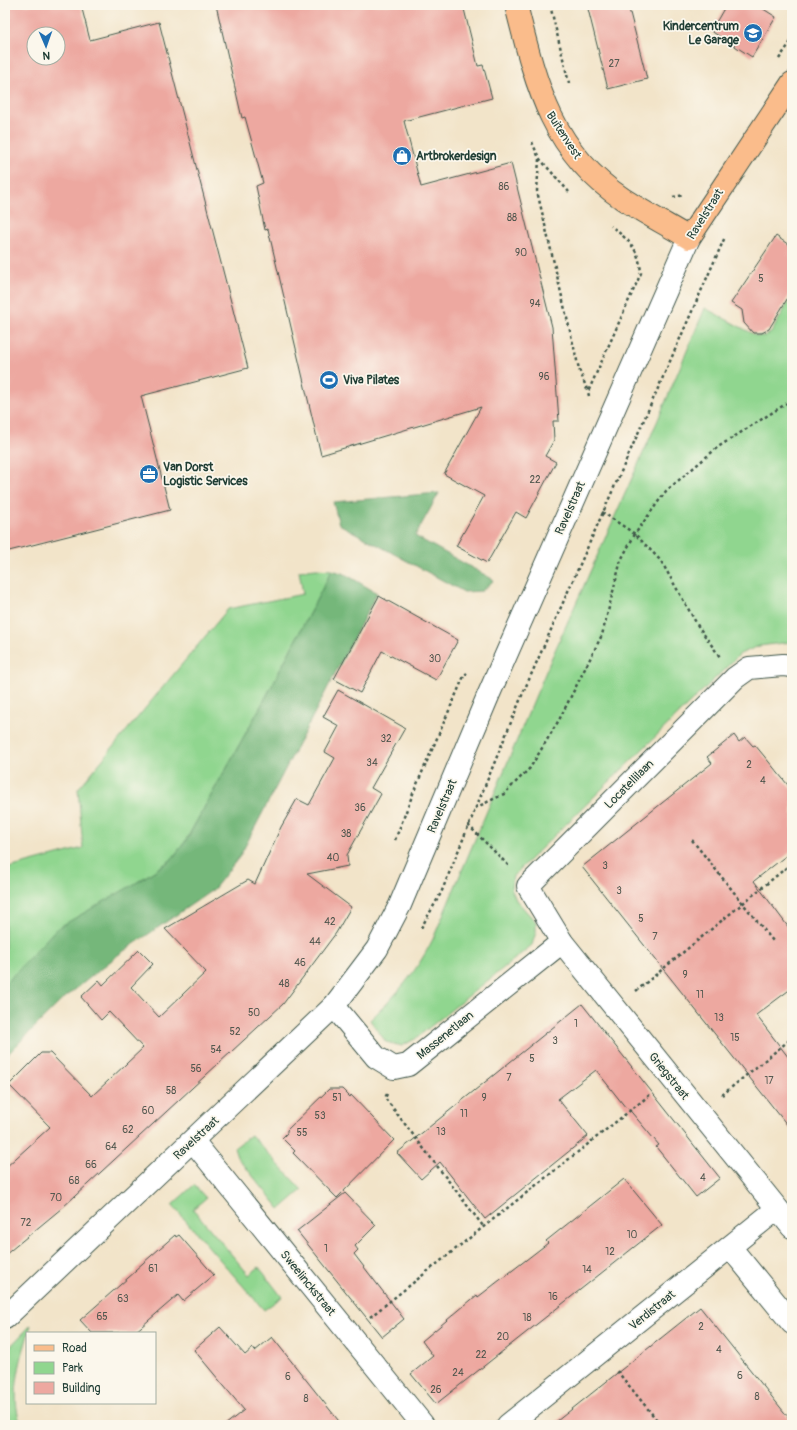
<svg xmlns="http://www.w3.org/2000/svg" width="797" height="1430" viewBox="0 0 797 1430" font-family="Pangolin,sans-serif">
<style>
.green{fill:#90d68f;stroke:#588a62}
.forest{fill:#74b77a;stroke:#4a7a57}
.building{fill:#eda8a0;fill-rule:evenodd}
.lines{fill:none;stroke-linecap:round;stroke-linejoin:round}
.minor-casing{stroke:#3f564a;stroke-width:24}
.major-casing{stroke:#3f564a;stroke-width:24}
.path{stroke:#3f564a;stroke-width:2.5;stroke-dasharray:3 3;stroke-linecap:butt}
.minor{stroke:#fff;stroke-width:22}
.major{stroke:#fabc8b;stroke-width:22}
.labels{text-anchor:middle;stroke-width:3.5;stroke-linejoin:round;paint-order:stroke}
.number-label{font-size:10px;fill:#52584f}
.poi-label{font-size:12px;font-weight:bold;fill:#1f3d34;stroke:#fbf7ec;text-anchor:start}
.street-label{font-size:12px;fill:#1f3d34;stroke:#fbf7ec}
</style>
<rect width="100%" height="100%" fill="#fbf7ec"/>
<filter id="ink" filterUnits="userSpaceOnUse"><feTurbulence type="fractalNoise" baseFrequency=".025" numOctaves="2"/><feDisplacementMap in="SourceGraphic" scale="8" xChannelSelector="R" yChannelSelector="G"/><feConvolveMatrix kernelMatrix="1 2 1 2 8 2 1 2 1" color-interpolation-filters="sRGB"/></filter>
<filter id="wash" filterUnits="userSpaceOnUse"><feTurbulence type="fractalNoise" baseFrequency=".012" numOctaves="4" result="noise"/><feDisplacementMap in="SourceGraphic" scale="16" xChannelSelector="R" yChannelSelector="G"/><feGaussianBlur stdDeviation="0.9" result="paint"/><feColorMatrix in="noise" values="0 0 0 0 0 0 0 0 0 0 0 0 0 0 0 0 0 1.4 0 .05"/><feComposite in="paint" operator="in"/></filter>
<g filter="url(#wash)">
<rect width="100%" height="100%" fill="#f2e4c9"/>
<g class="green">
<path d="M792 296 791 642 759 646 740 654 513 876 511 888 516 900 536 922V932L532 945 415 1039 402 1046 386 1042 370 1020C399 992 415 974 433 939L552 657 657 422 705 308 757 336H764L771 333Z"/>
<path d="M316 569 332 570 266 697 185 842 171 860 136 883 5 984V869L83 848 78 789 228 609 303 594 299 571Z"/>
<path d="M251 1135 302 1190 280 1209 237 1157 234 1148Z"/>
<path d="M194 1185 206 1198 193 1209 249 1275 259 1267 282 1297 264 1310 172 1205Z"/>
<path d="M31 1325C22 1355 9 1393 21 1425H8L5 1422V1352Z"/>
</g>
<g class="forest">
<path d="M439 493 415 536 494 580 482 591 464 592 339 524 333 502Z"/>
<path d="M332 570 345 574 377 593 240 856 214 889 118 955 61 1001 5 1057V984L56 929 136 883 171 860 185 842 266 697Z"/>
</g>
<g id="blocks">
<g class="building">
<path d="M5 5H81L90 40 159 22 248 368 141 396 170 510 5 552ZM34 34H58V58H34Z"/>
<path d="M216 5H463L478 66 483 65 492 98 404 121 421 187 511 163 552 327 559 421H553L554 440 545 456 556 462 526 518 516 512 487 563 456 546 484 496 444 474 481 407 321 455 268 229 265 230 256 186 263 183 245 117 242 118Z"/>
<path d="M587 5H628L647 79 608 89Z"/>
<path d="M726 5H757L776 17 752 57 711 31Z"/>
<path d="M776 236 792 247V291L769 329 762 333H753L744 323 742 310 731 303Z"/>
<path d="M379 596 458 640 436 680 382 651 360 693 334 679Z"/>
<path d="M338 690 405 728 371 788 381 794 347 855 348 866 307 874 351 907 336 933 283 1004 62 1208 5 1255V1168L50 1127 9 1085 41 1053H50L92 1096 143 1048 109 1012 101 1020 81 997 99 980 103 985 139 950 153 964 131 987 159 1017 206 972 165 929 248 880 255 884 281 827 297 799 309 805 335 758 325 752 339 726 323 717Z"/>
<path d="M734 735 739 742 745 737 753 746 755 745 792 790V851L754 881 792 932V988L756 1015 792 1062V1131L582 867 712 763 707 757Z"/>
<path d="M582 1004 720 1178 696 1197 656 1147 659 1145 627 1107 626 1108 596 1070 558 1099 588 1136 485 1219 440 1162 421 1179 397 1153Z"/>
<path d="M329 1089H342L350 1097 351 1095 394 1140 337 1198 293 1153 295 1151 282 1138 287 1133V1130Z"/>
<path d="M624 1179 662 1225 436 1404 411 1374 433 1356 422 1341 477 1295 478 1297 548 1243 546 1241Z"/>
<path d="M345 1193 376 1225 355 1246 358 1250 354 1254 404 1319 382 1337 297 1231Z"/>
<path d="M175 1235 176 1237 179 1235 214 1275 183 1301 178 1295 134 1333H92L80 1320 136 1271 135 1270Z"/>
<path d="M700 1307 792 1422V1425H552Z"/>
<path d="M220 1327 245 1355 253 1348 255 1351 272 1337 342 1425H225L244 1410 194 1350Z"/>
</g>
</g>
</g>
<g filter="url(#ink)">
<use href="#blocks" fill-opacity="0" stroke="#3f564a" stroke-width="1"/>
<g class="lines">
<defs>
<g id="minor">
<path d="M792 666 783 665 749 668 735 678 528 886 562 942 792 1227"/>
<path d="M334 1006 376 1057 394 1068 408 1065 562 942"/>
<path d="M193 1141 423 1425"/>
<path d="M730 1247 792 1323"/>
<path d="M5 1318 334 1006 377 949 400 905 488 696 689 238"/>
<path d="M508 1425 777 1209"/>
</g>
<path id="major" d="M516 5C536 84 551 151 623 199 645 213 667 225 689 238L792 83"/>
</defs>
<use href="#minor" class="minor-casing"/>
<use href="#major" class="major-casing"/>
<g class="path">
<path d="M550 5 569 83"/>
<path d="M779 59 792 40"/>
<path d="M532 142 539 158 569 192"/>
<path d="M539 159 537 191 579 369 588 392"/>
<path d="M673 197 684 195"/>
<path d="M589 396 588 392 641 273C639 248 629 241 611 226"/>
<path d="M602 512 635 534 661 561 698 626 720 657"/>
<path d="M475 808 504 794 530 768 559 720 602 635 621 560 635 534 666 491 718 447 792 400"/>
<path d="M468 825 510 867"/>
<path d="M395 840 414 791 464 676 467 673"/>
<path d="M692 840 773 941"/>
<path d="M421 928 441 893 523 693 725 237"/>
<path d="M636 991 792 863"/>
<path d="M387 1094 385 1098 483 1226"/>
<path d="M722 1095 792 1038"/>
<path d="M370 1317 651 1094"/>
<path d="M617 1371 661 1425"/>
</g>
<use href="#minor" class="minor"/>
<use href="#major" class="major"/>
</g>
</g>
<defs>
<symbol id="school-disc" viewBox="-11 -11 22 22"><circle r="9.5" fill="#1f6fb2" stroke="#fbf7ec"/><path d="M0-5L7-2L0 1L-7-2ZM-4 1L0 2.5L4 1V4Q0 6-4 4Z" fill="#fff"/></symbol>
<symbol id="shop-disc" viewBox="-11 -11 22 22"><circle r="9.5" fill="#1f6fb2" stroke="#fbf7ec"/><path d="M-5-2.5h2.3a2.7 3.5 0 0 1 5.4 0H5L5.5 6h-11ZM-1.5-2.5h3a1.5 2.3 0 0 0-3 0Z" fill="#fff"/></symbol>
<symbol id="stadium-disc" viewBox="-11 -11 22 22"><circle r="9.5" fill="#1f6fb2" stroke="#fbf7ec"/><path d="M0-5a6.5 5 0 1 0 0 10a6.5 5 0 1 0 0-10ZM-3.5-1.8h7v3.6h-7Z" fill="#fff"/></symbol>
<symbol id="office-disc" viewBox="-11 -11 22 22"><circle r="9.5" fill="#1f6fb2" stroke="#fbf7ec"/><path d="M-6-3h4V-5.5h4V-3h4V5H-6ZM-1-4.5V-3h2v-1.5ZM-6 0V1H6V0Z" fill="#fff"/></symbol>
</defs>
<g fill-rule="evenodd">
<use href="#school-disc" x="742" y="22" width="22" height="22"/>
<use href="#shop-disc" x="391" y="145" width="22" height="22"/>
<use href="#stadium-disc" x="318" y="369" width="22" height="22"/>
<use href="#office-disc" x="138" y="463" width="22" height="22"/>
</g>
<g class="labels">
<g class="number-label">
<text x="614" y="67">27</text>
<text x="504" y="190">86</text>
<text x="512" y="221">88</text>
<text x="521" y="256">90</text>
<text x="761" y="282">5</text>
<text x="535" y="307">94</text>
<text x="544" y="380">96</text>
<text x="535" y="483">22</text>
<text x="435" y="662">30</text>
<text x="386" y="742">32</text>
<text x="372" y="766">34</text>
<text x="749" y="768">2</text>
<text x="763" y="784">4</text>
<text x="360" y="811">36</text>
<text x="346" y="837">38</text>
<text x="333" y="861">40</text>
<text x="605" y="869">3</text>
<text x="619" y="894">3</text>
<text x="641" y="922">5</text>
<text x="330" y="925">42</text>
<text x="655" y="940">7</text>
<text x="315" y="945">44</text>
<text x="300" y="966">46</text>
<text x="685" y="978">9</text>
<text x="284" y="987">48</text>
<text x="700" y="998">11</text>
<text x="254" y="1016">50</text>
<text x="719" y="1021">13</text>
<text x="576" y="1027">1</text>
<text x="235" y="1035">52</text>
<text x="735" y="1041">15</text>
<text x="555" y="1044">3</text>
<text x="216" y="1053">54</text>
<text x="532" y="1062">5</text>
<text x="196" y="1072">56</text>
<text x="509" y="1081">7</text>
<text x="769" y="1084">17</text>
<text x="171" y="1094">58</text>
<text x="337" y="1101">51</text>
<text x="484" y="1101">9</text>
<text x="148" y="1114">60</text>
<text x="464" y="1117">11</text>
<text x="320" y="1119">53</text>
<text x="128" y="1133">62</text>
<text x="441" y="1135">13</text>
<text x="302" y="1136">55</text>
<text x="111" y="1150">64</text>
<text x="91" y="1168">66</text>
<text x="703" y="1181">4</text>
<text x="74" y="1184">68</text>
<text x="56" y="1201">70</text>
<text x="26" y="1226">72</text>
<text x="632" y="1238">10</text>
<text x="326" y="1252">1</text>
<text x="610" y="1255">12</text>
<text x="153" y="1272">61</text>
<text x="587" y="1273">14</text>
<text x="553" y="1300">16</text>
<text x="123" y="1302">63</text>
<text x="102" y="1320">65</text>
<text x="527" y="1321">18</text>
<text x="701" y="1330">2</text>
<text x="503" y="1340">20</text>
<text x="719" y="1353">4</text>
<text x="481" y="1358">22</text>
<text x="458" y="1376">24</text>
<text x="740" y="1379">6</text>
<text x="288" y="1380">6</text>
<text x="436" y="1393">26</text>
<text x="757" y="1400">8</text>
<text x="306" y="1402">8</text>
</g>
<g class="poi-label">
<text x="739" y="30" text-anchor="end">Kindercentrum<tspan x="739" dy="14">Le Garage</tspan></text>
<text x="416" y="160">Artbrokerdesign</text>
<text x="343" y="384">Viva Pilates</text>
<text x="163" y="471">Van Dorst<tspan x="163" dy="14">Logistic Services</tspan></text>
</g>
<g class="street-label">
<text transform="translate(564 135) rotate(57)" y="4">Buitenvest</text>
<text transform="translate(705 214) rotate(-58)" y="4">Ravelstraat</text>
<text transform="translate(570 508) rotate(-66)" y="4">Ravelstraat</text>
<text transform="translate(629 784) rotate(-45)" y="4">Locatellilaan</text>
<text transform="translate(442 806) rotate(-67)" y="4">Ravelstraat</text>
<text transform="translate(445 1035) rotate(-39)" y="4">Massenetlaan</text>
<text transform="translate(669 1076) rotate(51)" y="4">Griegstraat</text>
<text transform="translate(196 1138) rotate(-43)" y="4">Ravelstraat</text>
<text transform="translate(308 1283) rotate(51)" y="4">Sweelinckstraat</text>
<text transform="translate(652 1310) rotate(-39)" y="4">Verdistraat</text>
</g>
</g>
<rect width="797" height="1430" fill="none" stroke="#fbf7ec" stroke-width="20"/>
<rect x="26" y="1332" width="130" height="72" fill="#fbf7ec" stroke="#a3ada2"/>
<rect x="34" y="1345" width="20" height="6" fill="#fabc8b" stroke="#a3ada2"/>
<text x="62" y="1352" font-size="12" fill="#1f3d34">Road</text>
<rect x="34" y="1362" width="20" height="12" fill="#90d68f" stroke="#a3ada2"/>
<text x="62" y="1372" font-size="12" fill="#1f3d34">Park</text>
<rect x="34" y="1382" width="20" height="12" fill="#eda8a0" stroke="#a3ada2"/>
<text x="62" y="1392" font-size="12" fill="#1f3d34">Building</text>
<g transform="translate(46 46) rotate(178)"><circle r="19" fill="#fbf7ec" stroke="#a3ada2"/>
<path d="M0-3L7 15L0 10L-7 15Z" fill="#1f6fb2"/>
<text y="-6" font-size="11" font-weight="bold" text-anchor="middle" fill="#1f3d34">N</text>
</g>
</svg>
